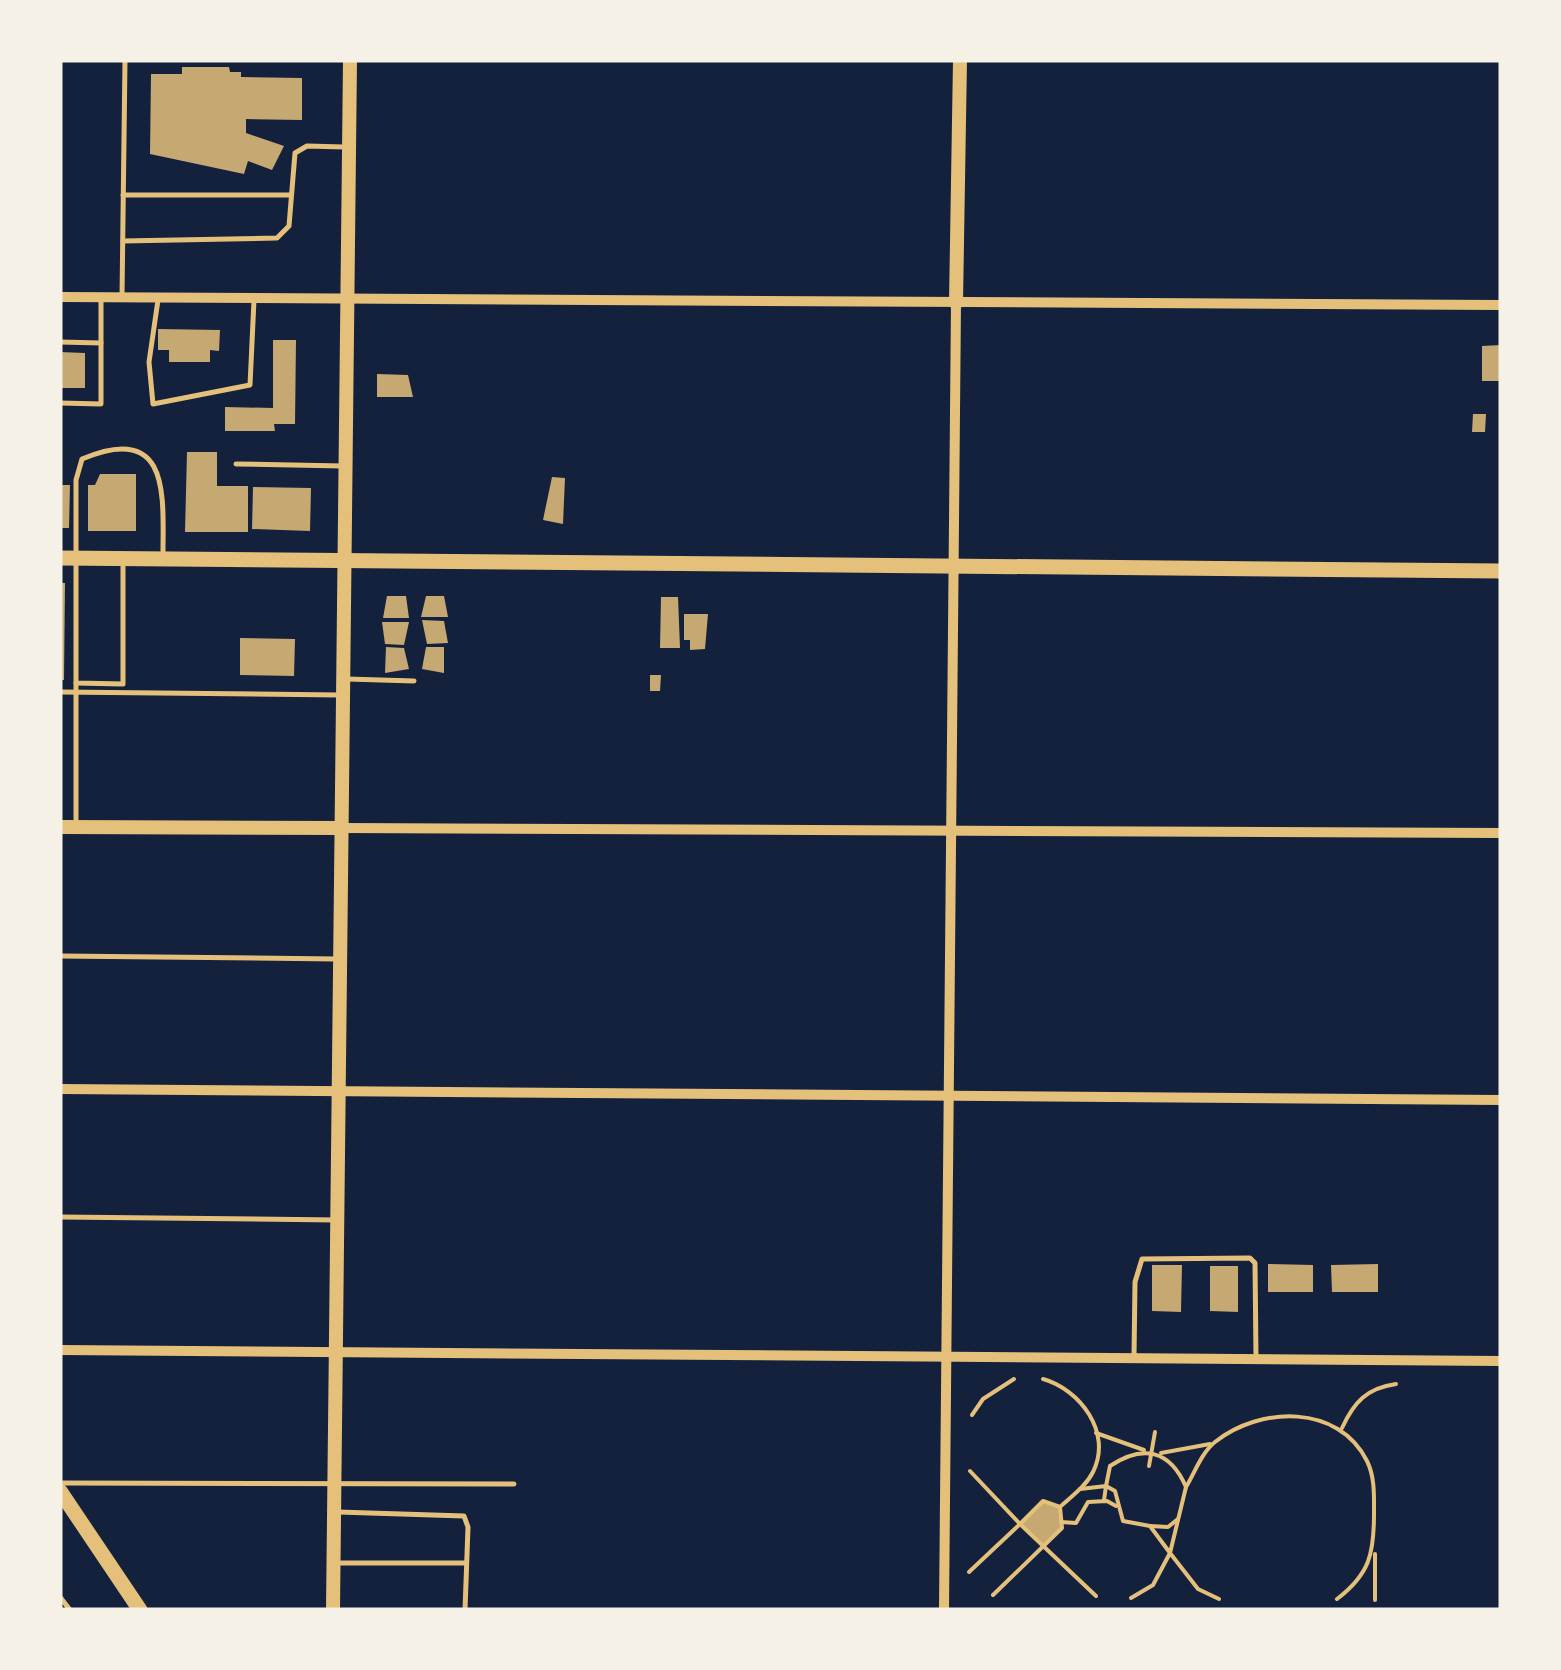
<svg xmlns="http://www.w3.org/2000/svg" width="1561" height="1670" viewBox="0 0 1561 1670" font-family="'Fira Sans',sans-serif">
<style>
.building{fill:#c6a872}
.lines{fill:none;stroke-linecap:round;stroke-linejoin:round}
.path{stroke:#e5c07b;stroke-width:4}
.service{stroke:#e5c07b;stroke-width:5}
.minor{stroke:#e5c07b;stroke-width:10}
.tertiary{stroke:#e5c07b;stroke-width:14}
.secondary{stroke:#e5c07b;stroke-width:15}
</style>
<rect width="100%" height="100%" fill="#14213d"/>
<g class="building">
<path d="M182 67H229L230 72H241V77L302 78V120L246 119V133L284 146 272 170 248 161 244 174 150 154 151 74H182Z"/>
<path d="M158 329 220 330 219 351 210 350V362H169V350H158Z"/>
<path d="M273 340H296L295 424H274L275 431H225V407L273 408Z"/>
<path d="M1501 345V381H1482V346Z"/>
<path d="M60 352 85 353V388H60Z"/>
<path d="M377 374 408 375 413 397H377Z"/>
<path d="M1473 414H1486L1485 432H1472Z"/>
<path d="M187 452H217V486H248V532H185Z"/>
<path d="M100 474H136V531H88V485H95Z"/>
<path d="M552 477 565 478 563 524 543 520Z"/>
<path d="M60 485H70L69 528H60Z"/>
<path d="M253 487 311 488 310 531 252 529Z"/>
<path d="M60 583H65L64 680H60Z"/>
<path d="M387 596H406L409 618H383Z"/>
<path d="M426 596H444L448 617H421Z"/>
<path d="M661 597H678L680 648H660Z"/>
<path d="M684 614H708L705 649 690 650V640H684Z"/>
<path d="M422 620 444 621 448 643 427 644Z"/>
<path d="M382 622H409L404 645 385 644Z"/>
<path d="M240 638 295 639 294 676 240 675Z"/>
<path d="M386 647 404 648 409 669 385 673Z"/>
<path d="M426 647H444V673L422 669Z"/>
<path d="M650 675H661L660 691H650Z"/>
<path d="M1268 1264 1313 1265V1292H1268Z"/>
<path d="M1378 1264V1292H1332L1331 1265Z"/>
<path d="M1152 1265H1182L1181 1312 1152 1311Z"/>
<path d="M1210 1266H1238V1312L1210 1311Z"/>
<path d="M1043 1501 1060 1507 1062 1528 1044 1546 1020 1524Z"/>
</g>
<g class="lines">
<g class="path">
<path d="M972 1415 983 1399 1014 1379"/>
<path d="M1342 1428C1354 1402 1367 1388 1396 1384"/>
<path d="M1096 1433 1144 1450"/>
<path d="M1161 1453 1210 1444"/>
<path d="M1149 1466 1155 1432"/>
<path d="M970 1471 1020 1524 1043 1501 1060 1507"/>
<path d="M1186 1487C1194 1474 1202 1452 1215 1442 1260 1406 1339 1404 1367 1461 1375 1477 1374 1496 1374 1514 1374 1553 1370 1574 1337 1599"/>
<path d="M1080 1489 1106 1486 1104 1500"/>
<path d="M1061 1522 1076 1523 1088 1502 1107 1501 1116 1506"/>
<path d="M1150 1526 1168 1527 1178 1519"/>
<path d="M1375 1554V1600"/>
<path d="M969 1572 1020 1524 1096 1596"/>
<path d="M993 1595 1062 1528 1060 1507C1072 1496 1086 1486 1093 1472 1113 1432 1079 1389 1043 1379"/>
<path d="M1131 1598 1153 1585 1170 1553 1150 1526 1123 1521 1115 1491 1106 1486 1110 1466C1143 1444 1170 1450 1186 1487L1170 1553 1198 1589 1219 1599"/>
</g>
<g class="service">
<path d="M123 195H290"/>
<path d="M123 241 277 238 289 226 295 153 307 146 344 147"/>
<path d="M122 297 125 60"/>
<path d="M158 300 149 362 153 404 250 385 254 300"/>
<path d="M60 342 101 343"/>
<path d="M60 403 101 404V298"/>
<path d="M236 464 343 466"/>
<path d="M123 562V684L76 683V480L82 459C171 421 163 497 163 554"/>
<path d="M347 679 414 681"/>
<path d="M76 683V825"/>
<path d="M60 692 340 695"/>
<path d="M60 956 337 959"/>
<path d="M60 1217 337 1220"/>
<path d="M1134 1356 1135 1282 1142 1259 1250 1258 1255 1263 1256 1357"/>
<path d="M60 1483 514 1484"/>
<path d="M338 1512 464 1516 468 1527 465 1610"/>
<path d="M337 1563H466"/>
<path d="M60 1597 70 1610"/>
</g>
<g class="minor">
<path d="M60 297 1501 305"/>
<path d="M342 828 1501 833"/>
<path d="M60 1089 1501 1100"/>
<path d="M60 1350 1501 1361"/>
<path d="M944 1610 956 303"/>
</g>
<g class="tertiary">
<path d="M956 303 960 60"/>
<path d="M60 827 342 828"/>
<path d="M333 1610 350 60"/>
</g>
<g class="secondary">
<path d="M60 558 1501 571"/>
<path d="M60 1491 140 1610"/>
</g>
</g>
<rect width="1561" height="1670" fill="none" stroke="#f6f1e7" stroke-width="125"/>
</svg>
